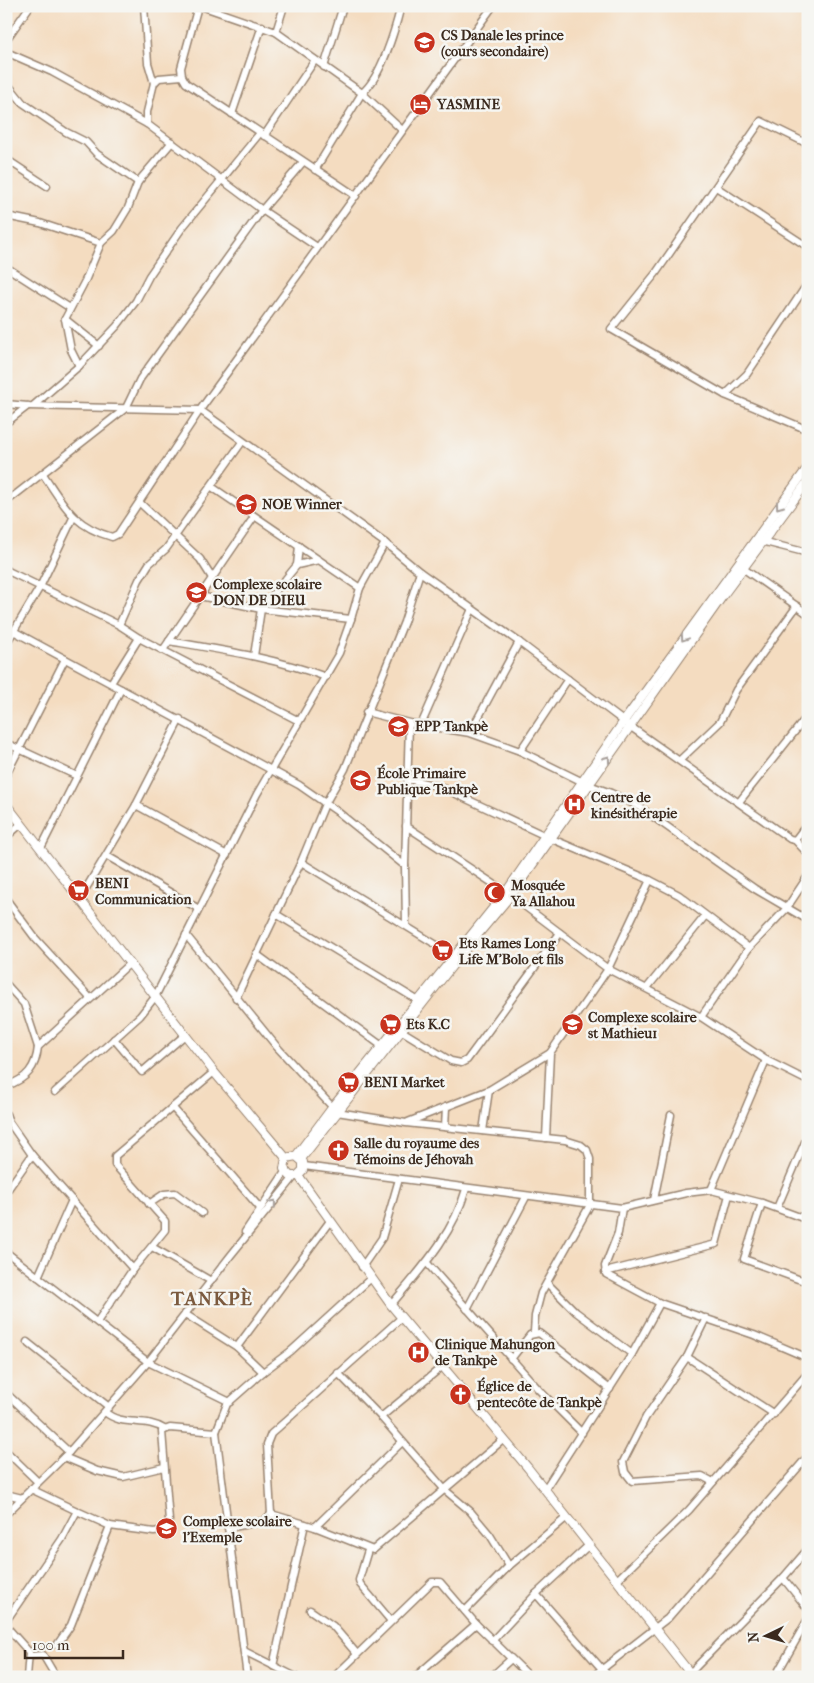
<svg xmlns="http://www.w3.org/2000/svg" width="814" height="1683" viewBox="0 0 814 1683" font-family="'IM FELL French Canon',serif">
<style>
.lines{fill:none;stroke-linecap:round;stroke-linejoin:round}
.minor-casing{stroke:#98836f;stroke-width:9}
.major-casing{stroke:#98836f;stroke-width:10}
.minor{stroke:#fff;stroke-width:6}
.major{stroke:#fff;stroke-width:8}
.oneway{stroke:#a79f9a}
.labels{text-anchor:middle;stroke-width:5;stroke-linejoin:round;paint-order:stroke}
.poi-label{font-size:14px;font-weight:bold;fill:#3b2a1e;stroke:#f6f6f2;text-anchor:start}
.district-label{font-size:19px;font-weight:bold;letter-spacing:1px;fill:#7b5a3e;stroke:#f6f6f2}
</style>
<rect width="100%" height="100%" fill="#f6f6f2"/>
<filter id="ink" filterUnits="userSpaceOnUse"><feTurbulence type="fractalNoise" baseFrequency=".02" numOctaves="2"/><feDisplacementMap in="SourceGraphic" scale="10" xChannelSelector="R" yChannelSelector="G"/><feConvolveMatrix kernelMatrix="1 2 1 2 8 2 1 2 1" color-interpolation-filters="sRGB"/></filter>
<filter id="wash" filterUnits="userSpaceOnUse"><feTurbulence type="fractalNoise" baseFrequency=".0096" numOctaves="4" result="noise"/><feDisplacementMap in="SourceGraphic" scale="20" xChannelSelector="R" yChannelSelector="G"/><feGaussianBlur stdDeviation="1.12" result="paint"/><feColorMatrix in="noise" values="0 0 0 0 0 0 0 0 0 0 0 0 0 0 0 0 0 1.4 0 .05"/><feComposite in="paint" operator="in"/></filter>
<g filter="url(#wash)">
<rect width="100%" height="100%" fill="#f4dcc0"/>
</g>
<g filter="url(#ink)">
<g class="lines">
<defs>
<g id="minor">
<path d="M144 6 148 63 154 83 147 112V124"/>
<path d="M198 6 181 68 182 76 186 83 356 196"/>
<path d="M201 6 276 32 362 93 401 129"/>
<path d="M276 32 284 6"/>
<path d="M6 40 30 6"/>
<path d="M6 52 52 72 147 124 262 210 317 247"/>
<path d="M324 67 343 6"/>
<path d="M6 82 23 103 66 132 86 142 97 154 138 182"/>
<path d="M154 83 159 78 182 76"/>
<path d="M6 96 9 86"/>
<path d="M232 114 262 26"/>
<path d="M264 136 315 60"/>
<path d="M808 144 761 121 656 273 611 329 725 395 808 430"/>
<path d="M6 159 47 186"/>
<path d="M315 170 362 93C381 78 395 30 401 6"/>
<path d="M716 187 808 247"/>
<path d="M6 216 40 223 101 243"/>
<path d="M6 267 70 308"/>
<path d="M65 319 99 346"/>
<path d="M79 366 71 350 65 319 85 281 101 243 114 231 128 208 138 182 172 142"/>
<path d="M725 395 747 374 808 283"/>
<path d="M6 404 28 406 200 410 385 543 420 572 519 642 631 727 790 839 795 840 808 854"/>
<path d="M34 405 79 366 117 326 136 301 149 276 182 228 260 133"/>
<path d="M6 423 28 406"/>
<path d="M43 474C64 505 73 526 112 537L118 534 200 410 493 6"/>
<path d="M212 487 360 588"/>
<path d="M6 502 126 408 140 379 262 210 303 162"/>
<path d="M140 503 200 559 212 578"/>
<path d="M761 541 808 553"/>
<path d="M741 564 744 569 808 614"/>
<path d="M297 565 319 560"/>
<path d="M6 570 119 625 139 638 299 721"/>
<path d="M200 596 261 609 351 619 360 588 385 543"/>
<path d="M119 625 139 580 149 564 166 549 242 442"/>
<path d="M6 627 299 785 338 812 405 866"/>
<path d="M169 641C222 650 275 658 326 677"/>
<path d="M6 644 40 587 73 518"/>
<path d="M163 650 254 517"/>
<path d="M254 656 261 609 297 565 299 546"/>
<path d="M111 683 139 638"/>
<path d="M366 712 409 723 470 733 520 751 589 785 611 793 638 806 755 889 808 920"/>
<path d="M421 725 472 609"/>
<path d="M470 733 519 642"/>
<path d="M6 743 77 776"/>
<path d="M520 751 568 679"/>
<path d="M680 760 720 722 736 690 797 606"/>
<path d="M6 775 65 659"/>
<path d="M408 779 441 787 552 839 650 880 679 895 749 948"/>
<path d="M739 802 808 715"/>
<path d="M136 805 227 855"/>
<path d="M406 826 506 892 608 969 701 1017 766 1060 808 1081"/>
<path d="M6 837 21 824"/>
<path d="M795 840 808 823"/>
<path d="M41 848 121 689"/>
<path d="M107 856 199 909"/>
<path d="M301 862 453 955"/>
<path d="M6 899 35 938 90 998"/>
<path d="M79 900 136 805 180 719"/>
<path d="M276 914 422 1003"/>
<path d="M406 925 405 866 409 723"/>
<path d="M186 935 277 1047 337 1112 406 1123 565 1140 581 1145 587 1150 590 1159V1205L541 1293 535 1316 534 1332"/>
<path d="M256 954 382 1046"/>
<path d="M6 984 24 1004 38 1047"/>
<path d="M647 988 705 916"/>
<path d="M236 998 301 862 325 804 345 769 404 622 420 572"/>
<path d="M701 1017 749 948 786 909 808 876"/>
<path d="M402 1031 451 1061 461 1063 467 1060 560 933"/>
<path d="M114 1039 142 1072 185 1035"/>
<path d="M6 1086C27 1079 36 1068 38 1047L129 964"/>
<path d="M55 1092 140 1016 155 997 257 794 339 653 351 619"/>
<path d="M173 1108 260 1208"/>
<path d="M6 1114 9 1122 32 1155 133 1269"/>
<path d="M408 1122 489 1090 550 1053 608 969 650 880"/>
<path d="M445 1127 446 1107"/>
<path d="M483 1131 489 1090"/>
<path d="M546 1138 550 1053"/>
<path d="M304 1166 622 1208 686 1193 711 1190 762 1203 808 1220"/>
<path d="M711 1190 766 1060"/>
<path d="M6 1192 32 1155"/>
<path d="M654 1200 671 1115"/>
<path d="M762 1203 744 1259 798 1279 802 1280 808 1274"/>
<path d="M149 1204 164 1194 175 1193 202 1213"/>
<path d="M622 1208 618 1233 605 1266 606 1274 660 1303 754 1335 808 1358"/>
<path d="M777 1208 808 1135"/>
<path d="M245 1232 285 1172"/>
<path d="M152 1247 211 1281"/>
<path d="M6 1252 148 1362 230 1402"/>
<path d="M427 1263 539 1390 582 1433"/>
<path d="M362 1267 382 1238 399 1179"/>
<path d="M605 1272 716 1244 729 1195"/>
<path d="M38 1277 72 1200"/>
<path d="M547 1283 576 1312 632 1354"/>
<path d="M391 1305C421 1269 453 1235 466 1189"/>
<path d="M467 1309 526 1197"/>
<path d="M185 1314 237 1347 263 1372 291 1351 370 1279"/>
<path d="M706 1318 687 1357 646 1417 623 1462 625 1472 632 1481 702 1476 713 1482"/>
<path d="M97 1322 133 1269 165 1230V1221L115 1165V1156L214 1072"/>
<path d="M27 1342 109 1407"/>
<path d="M237 1347 330 1221"/>
<path d="M687 1357 774 1414"/>
<path d="M511 1359 530 1335 539 1333 610 1389"/>
<path d="M338 1373 381 1417 445 1490 470 1511 490 1535 509 1566"/>
<path d="M6 1393 69 1452"/>
<path d="M105 1412C122 1427 146 1417 164 1429"/>
<path d="M381 1417 443 1366"/>
<path d="M6 1451 38 1482"/>
<path d="M64 1457 97 1471 123 1477 164 1467"/>
<path d="M545 1489 632 1354 660 1303"/>
<path d="M6 1494 22 1498"/>
<path d="M6 1514 69 1452 148 1362 231 1255 295 1176"/>
<path d="M271 1514 267 1444 271 1434 401 1318"/>
<path d="M110 1526 154 1532 165 1530 169 1521 162 1431 170 1428 216 1432"/>
<path d="M315 1527 402 1442"/>
<path d="M228 1528 264 1521 271 1514 315 1527 373 1550 504 1439"/>
<path d="M368 1550 359 1580 360 1584 391 1621"/>
<path d="M783 1578 808 1609"/>
<path d="M617 1580 689 1510 808 1373"/>
<path d="M536 1594 609 1677"/>
<path d="M310 1610 333 1626 357 1654"/>
<path d="M465 1611 509 1566 567 1517"/>
<path d="M6 1621 62 1539 77 1511 31 1489"/>
<path d="M6 1626 29 1652 27 1677"/>
<path d="M492 1641 536 1594 589 1545"/>
<path d="M57 1645 71 1625 110 1526 77 1511"/>
<path d="M244 1651 296 1677"/>
<path d="M29 1656 43 1655 56 1677"/>
<path d="M273 1666 305 1524"/>
<path d="M690 1673 783 1578 808 1549"/>
<path d="M247 1677 216 1432 227 1404 263 1372"/>
<path d="M334 1677 432 1582H440L476 1624 530 1677"/>
<path d="M415 1677 476 1624"/>
<path d="M491 1677 511 1659"/>
<path d="M592 1677 668 1618 808 1456"/>
<path d="M775 1677 808 1619"/>
</g>
<g id="major">
<path d="M6 804 214 1072 286 1158"/>
<path d="M296 1156 303 1162V1170L297 1176H290L284 1169 286 1158 296 1156 332 1108 506 892 624 721 808 467"/>
<path d="M301 1159 459 957 511 895 724 594 808 481"/>
<path d="M298 1175 391 1305 528 1468 693 1677"/>
</g>
</defs>
<use href="#minor" class="minor-casing"/>
<use href="#major" class="major-casing"/>
<use href="#minor" class="minor"/>
<use href="#major" class="major"/>
</g>
<defs><path id="oneway-chevron" d="M-2-3.5L2.5 0L-2 3.5" fill="none" stroke-width="1.6" stroke-linecap="round" stroke-linejoin="round" transform="scale(1.25)"/></defs>
<g class="oneway">
<use href="#oneway-chevron" transform="translate(779 506) rotate(126)"/>
<use href="#oneway-chevron" transform="translate(684 638) rotate(124)"/>
<use href="#oneway-chevron" transform="translate(607 759) rotate(-54)"/>
<use href="#oneway-chevron" transform="translate(273 1203) rotate(-50)"/>
</g>
</g>
<defs>
<symbol id="school-disc" viewBox="-11 -11 22 22"><circle r="9.5" fill="#c8321e" stroke="#f6f6f2"/><path d="M0-5L7-2L0 1L-7-2ZM-4 1L0 2.5L4 1V4Q0 6-4 4Z" fill="#fff"/></symbol>
<symbol id="hotel-disc" viewBox="-11 -11 22 22"><circle r="9.5" fill="#c8321e" stroke="#f6f6f2"/><path d="M-6-4.5h1.5V1H6V5H4.5V3h-9V5H-6ZM-4 0a1.8 1.8 0 1 1 3.6 0ZM.5 0V-2.5h3Q6-2.5 6 0Z" fill="#fff"/></symbol>
<symbol id="hospital-disc" viewBox="-11 -11 22 22"><circle r="9.5" fill="#c8321e" stroke="#f6f6f2"/><path d="M-5-5h3v3.5h4V-5h3V5h-3V1.5h-4V5h-3Z" fill="#fff"/></symbol>
<symbol id="supermarket-disc" viewBox="-11 -11 22 22"><circle r="9.5" fill="#c8321e" stroke="#f6f6f2"/><path d="M-6-5.5h2.5l.6 2H6L4.5 2H-2.5L-4.4-4H-6ZM-1.5 3.2a1.3 1.3 0 1 0 .1 0ZM3 3.2a1.3 1.3 0 1 0 .1 0Z" fill="#fff"/></symbol>
<symbol id="mosque-disc" viewBox="-11 -11 22 22"><circle r="9.5" fill="#c8321e" stroke="#f6f6f2"/><path d="M3.5-4.9A6 6 0 1 0 3.5 4.9A5 5 0 1 1 3.5-4.9Z" fill="#fff"/></symbol>
<symbol id="church-disc" viewBox="-11 -11 22 22"><circle r="9.5" fill="#c8321e" stroke="#f6f6f2"/><path d="M-1.2-6h2.4v3.5h3.3v2.4h-3.3V6h-2.4V-.1h-3.3v-2.4h3.3Z" fill="#fff"/></symbol>
</defs>
<g fill-rule="evenodd">
<use href="#school-disc" x="412" y="30" width="25" height="25"/>
<use href="#hotel-disc" x="408" y="92" width="25" height="25"/>
<use href="#school-disc" x="234" y="492" width="25" height="25"/>
<use href="#school-disc" x="184" y="580" width="25" height="25"/>
<use href="#school-disc" x="386" y="714" width="25" height="25"/>
<use href="#school-disc" x="348" y="768" width="25" height="25"/>
<use href="#hospital-disc" x="562" y="792" width="25" height="25"/>
<use href="#supermarket-disc" x="66" y="878" width="25" height="25"/>
<use href="#mosque-disc" x="482" y="880" width="25" height="25"/>
<use href="#supermarket-disc" x="430" y="938" width="25" height="25"/>
<use href="#supermarket-disc" x="378" y="1012" width="25" height="25"/>
<use href="#school-disc" x="560" y="1012" width="25" height="25"/>
<use href="#supermarket-disc" x="336" y="1070" width="25" height="25"/>
<use href="#church-disc" x="326" y="1138" width="25" height="25"/>
<use href="#hospital-disc" x="406" y="1340" width="25" height="25"/>
<use href="#church-disc" x="448" y="1382" width="25" height="25"/>
<use href="#school-disc" x="154" y="1516" width="25" height="25"/>
</g>
<g class="labels">
<g class="poi-label">
<text x="441" y="40">CS Danale les prince<tspan x="441" dy="16">(cours secondaire)</tspan></text>
<text x="437" y="109">YASMINE</text>
<text x="262" y="509">NOE Winner</text>
<text x="213" y="589">Complexe scolaire<tspan x="213" dy="16">DON DE DIEU</tspan></text>
<text x="415" y="731">EPP Tankpè</text>
<text x="377" y="778">École Primaire<tspan x="377" dy="16">Publique Tankpè</tspan></text>
<text x="591" y="802">Centre de<tspan x="591" dy="16">kinésithérapie</tspan></text>
<text x="95" y="888">BENI<tspan x="95" dy="16">Communication</tspan></text>
<text x="511" y="890">Mosquée<tspan x="511" dy="16">Ya Allahou</tspan></text>
<text x="459" y="948">Ets Rames Long<tspan x="459" dy="16">Life M'Bolo et fils</tspan></text>
<text x="588" y="1022">Complexe scolaire<tspan x="588" dy="16">st Mathieu1</tspan></text>
<text x="406" y="1029">Ets K.C</text>
<text x="364" y="1087">BENI Market</text>
<text x="354" y="1148">Salle du royaume des<tspan x="354" dy="16">Témoins de Jéhovah</tspan></text>
<text x="435" y="1349">Clinique Mahungon<tspan x="435" dy="16">de Tankpè</tspan></text>
<text x="477" y="1391">Églice de<tspan x="477" dy="16">pentecôte de Tankpè</tspan></text>
<text x="183" y="1526">Complexe scolaire<tspan x="183" dy="16">l'Exemple</tspan></text>
</g>
<g class="district-label">
<text x="212" y="1305">TANKPÈ</text>
</g>
</g>
<rect width="814" height="1683" fill="none" stroke="#f6f6f2" stroke-width="25"/>
<g transform="translate(766 1636) rotate(265)" stroke="#f6f6f2" stroke-width="4" paint-order="stroke">
<path d="M0-4L9 19L0 12L-9 19Z" fill="#3b2a1e"/>
<text y="-8" font-size="14" font-weight="bold" text-anchor="middle" fill="#3b2a1e">N</text>
</g>
<path d="M25 1650v8h98v-8" fill="none" stroke="#3b2a1e" stroke-width="2.5"/>
<text x="32" y="1650" font-size="15" fill="#3b2a1e" stroke="#f6f6f2" stroke-width="4" paint-order="stroke">100 m</text>
</svg>
